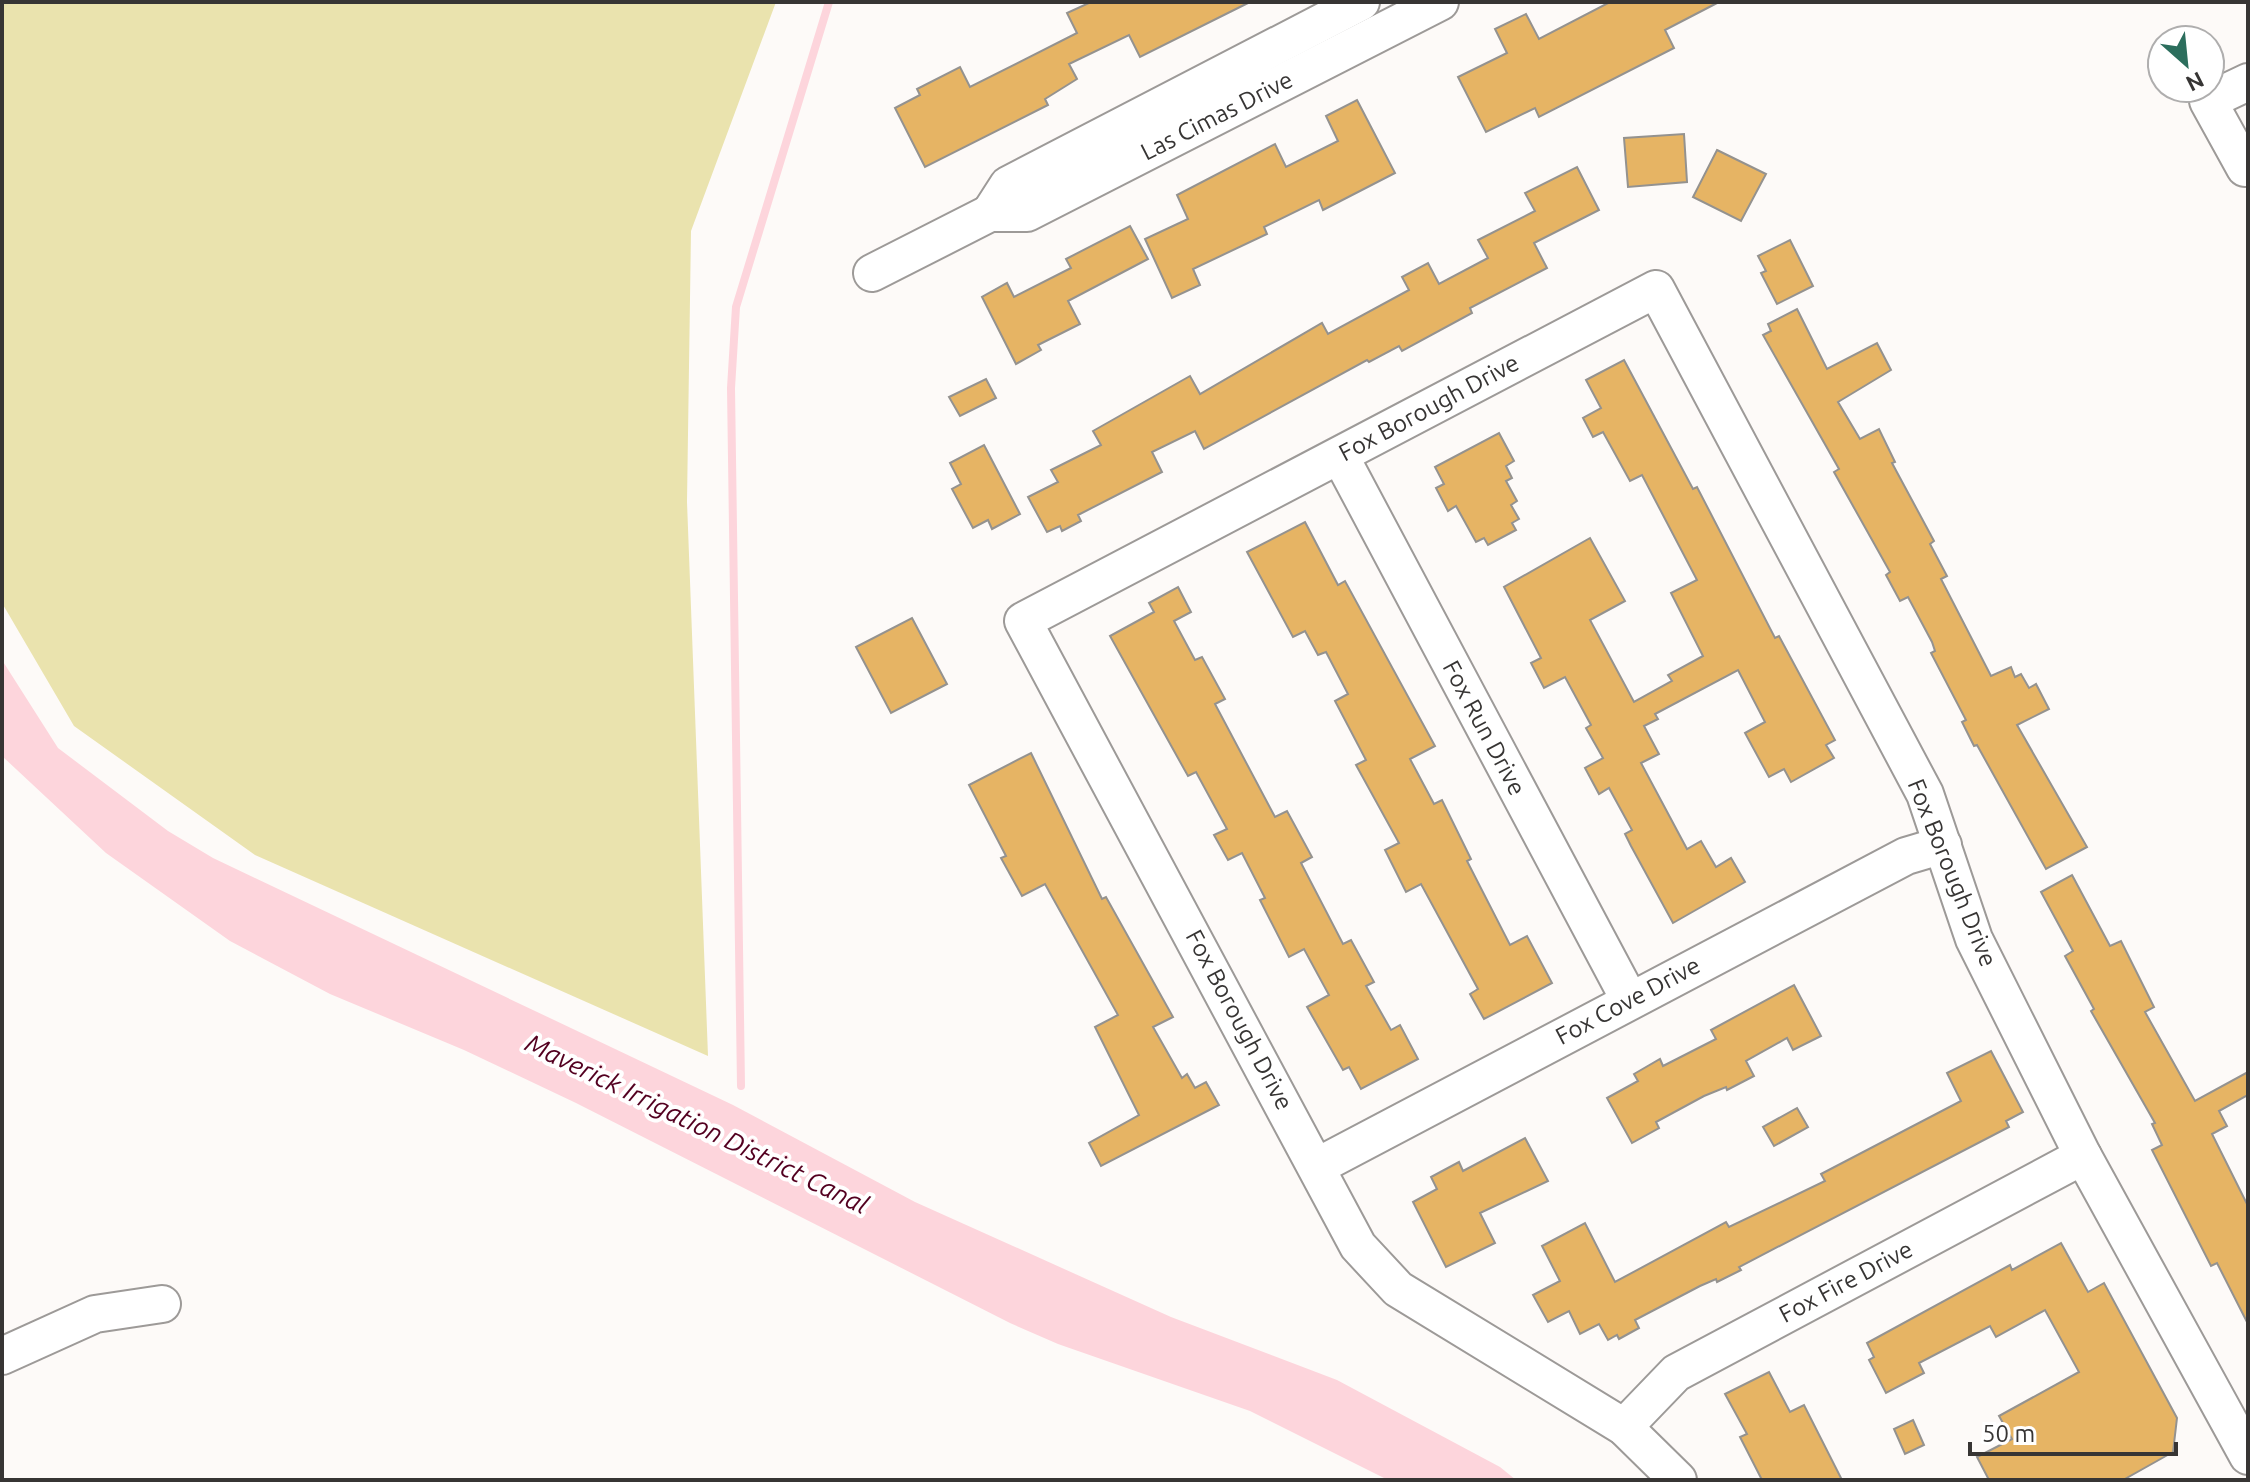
<svg xmlns="http://www.w3.org/2000/svg" width="2250" height="1482" viewBox="0 0 2250 1482" font-family="Ubuntu,sans-serif">
<style>
.green{fill:#eae3ae}
.water{fill:#fdd5dc}
.lines{fill:none;stroke-linecap:round;stroke-linejoin:round}
.stream{stroke:#fdd5dc;stroke-width:8}
.building{fill:#e6b464;stroke:#94928f;stroke-width:2}
.minor-casing{stroke:#9d9a98;stroke-width:40}
.minor{stroke:#fff;stroke-width:36}
.labels{text-anchor:middle;stroke-width:8;stroke-linejoin:round;paint-order:stroke}
.street-label{font-size:24px;fill:#373534;stroke:#fff}
.water-label{font-size:26px;font-style:italic;fill:#530020;stroke:#fff}
</style>
<rect width="100%" height="100%" fill="#fdfaf8"/>
<path class="green" d="M2 2H776L691 231 687 502 708 1056 255 855 74 726 2 603Z"/>
<path class="water" d="M2 660 58 748 168 831 213 858 733 1105 915 1202 1171 1317 1337 1380 1500 1467 1516 1480H1388L1250 1411 1058 1344 1010 1323 576 1103 464 1050 330 994 230 941 106 853 2 756Z"/>
<g class="lines">
<path class="stream" d="M741 1086 731 388 736 307 829 2"/>
</g>
<g class="building">
<path d="M1091 2H1250L1140 57 1129 35 1069 64 1077 79 1045 99 1048 105 925 167 895 108 920 95 917 89 960 67 970 87 1077 33 1067 13Z"/>
<path d="M1610 2H1719L1665 30 1674 48 1539 117 1535 108 1486 132 1458 77 1507 53 1495 29 1526 14 1539 39Z"/>
<path d="M1357 100 1395 173 1323 210 1319 200 1264 227 1267 234 1193 269 1200 285 1172 298 1145 239 1188 219 1177 195 1275 144 1286 167 1338 141 1326 116Z"/>
<path d="M1684 134 1687 182 1628 187 1624 138Z"/>
<path d="M1717 150 1766 174 1741 221 1693 197Z"/>
<path d="M1577 167 1599 210 1534 243 1547 268 1470 308 1472 313 1402 351 1399 346 1369 362 1367 360 1204 449 1195 431 1152 452 1162 472 1078 515 1081 521 1062 531 1060 526 1047 532 1028 497 1058 482 1051 470 1101 445 1093 431 1190 376 1200 394 1322 323 1328 334 1409 290 1402 277 1428 263 1439 284 1488 258 1478 240 1535 211 1525 193Z"/>
<path d="M1130 226 1148 259 1068 301 1080 324 1038 345 1041 350 1016 364 982 297 1007 283 1014 297 1071 268 1066 259Z"/>
<path d="M1790 240 1813 286 1777 304 1761 273 1766 271 1758 256Z"/>
<path d="M1797 309 1827 369 1877 343 1891 370 1838 402 1860 439 1879 429 1895 462 1892 463 1934 541 1930 544 1947 576 1941 579 1991 676 2011 667 2015 677 2021 674 2029 688 2036 684 2049 709 2017 725 2087 847 2046 869 1977 745 1974 746 1962 722 1966 720 1931 653 1935 651 1932 642 1908 597 1900 601 1886 575 1890 572 1834 472 1839 469 1763 335 1771 331 1768 324Z"/>
<path d="M1624 360 1693 489 1697 487 1775 638 1779 636 1835 740 1826 745 1834 758 1791 782 1784 769 1769 777 1745 733 1765 722 1738 670 1655 714 1658 719 1644 726 1659 754 1641 763 1687 849 1701 841 1716 867 1731 858 1745 882 1673 923 1631 846 1625 834 1632 830 1609 788 1599 794 1585 768 1603 758 1586 728 1591 725 1565 677 1544 688 1531 663 1541 658 1504 587 1590 538 1625 601 1590 620 1634 702 1672 681 1668 675 1703 656 1671 593 1697 580 1642 475 1630 481 1603 432 1593 437 1583 418 1601 408 1586 380Z"/>
<path d="M986 379 996 398 960 416 949 397Z"/>
<path d="M1499 433 1514 461 1506 466 1512 478 1506 481 1517 501 1511 505 1519 519 1512 523 1516 530 1488 545 1484 538 1476 542 1456 506 1448 511 1436 488 1444 484 1435 467Z"/>
<path d="M984 445 1020 514 992 529 988 520 973 528 952 489 961 484 950 463Z"/>
<path d="M1305 522 1338 585 1345 581 1435 746 1410 759 1434 804 1442 800 1471 859 1467 861 1510 945 1527 936 1552 983 1484 1019 1470 994 1478 989 1421 884 1406 892 1385 850 1399 843 1356 765 1366 760 1335 701 1348 694 1326 652 1318 655 1305 631 1293 637 1247 552Z"/>
<path d="M1178 587 1191 612 1174 621 1195 660 1202 657 1225 699 1215 704 1275 817 1287 811 1312 857 1301 863 1343 944 1351 940 1374 982 1366 986 1391 1030 1400 1025 1418 1059 1361 1089 1349 1067 1343 1070 1307 1007 1329 995 1304 949 1289 957 1260 900 1265 898 1242 853 1228 860 1214 835 1227 829 1196 772 1188 776 1110 636 1154 612 1149 603Z"/>
<path d="M912 618 947 684 891 713 856 647Z"/>
<path d="M1031 753 1102 899 1106 897 1173 1017 1153 1027 1182 1078 1187 1074 1195 1088 1206 1082 1219 1105 1101 1166 1089 1143 1139 1115 1095 1027 1118 1015 1045 884 1022 896 1001 858 1006 856 969 785Z"/>
<path d="M2072 875 2110 946 2121 941 2154 1007 2145 1012 2195 1101 2248 1072V1095L2219 1111 2227 1126 2212 1134 2248 1206V1324L2217 1263 2211 1266 2152 1150 2162 1145 2152 1124 2155 1123 2091 1011 2094 1009 2065 956 2073 951 2041 892Z"/>
<path d="M1794 985 1821 1036 1793 1050 1787 1038 1746 1061 1754 1076 1727 1090 1726 1087 1704 1096 1656 1122 1659 1128 1632 1143 1607 1098 1638 1081 1634 1074 1660 1059 1663 1066 1716 1039 1711 1030Z"/>
<path d="M1991 1051 2023 1112 2006 1121 2009 1127 1739 1267 1741 1270 1717 1282 1716 1279 1700 1286 1635 1320 1639 1328 1619 1339 1617 1335 1608 1340 1599 1324 1580 1334 1569 1311 1548 1322 1533 1295 1560 1281 1542 1246 1585 1223 1615 1282 1726 1222 1729 1227 1825 1181 1821 1174 1961 1101 1947 1073Z"/>
<path d="M1797 1108 1808 1127 1774 1146 1763 1127Z"/>
<path d="M1525 1138 1548 1181 1480 1213 1495 1243 1446 1267 1413 1202 1437 1189 1431 1177 1459 1162 1463 1171Z"/>
<path d="M2061 1243 2088 1292 2104 1283 2177 1418 2173 1452 2123 1480H1989L1977 1457 2012 1439 1999 1416 2079 1372 2045 1310 1996 1337 1990 1326 1919 1363 1924 1373 1886 1393 1869 1360 1874 1357 1867 1343 2010 1265 2012 1270Z"/>
<path d="M1769 1372 1790 1412 1804 1405 1842 1480H1762L1740 1437 1747 1434 1725 1394Z"/>
<path d="M1913 1420 1924 1445 1905 1454 1894 1429Z"/>
</g>
<g class="lines">
<defs>
<g id="minor">
<path d="M2245 168 2208 101 2248 82"/>
<path d="M990 213 1008 185 1361 2"/>
<path d="M872 273 990 213H1027L1440 2"/>
<path d="M1340 456 1629 999"/>
<path d="M1318 1166 1906 856 1943 845"/>
<path d="M2 1356 95 1314 162 1304"/>
<path d="M1624 1427 1676 1373 2083 1156"/>
<path d="M1678 1480 1624 1427 1398 1289 1358 1246 1023 621 1656 289 1925 794 1974 939 2083 1156 2248 1456"/>
</g>
</defs>
<use href="#minor" class="minor-casing"/>
<use href="#minor" class="minor"/>
</g>
<g class="labels">
<g class="street-label">
<text transform="translate(1217 116) rotate(-27)" y="8">Las Cimas Drive</text>
<text transform="translate(1429 408) rotate(-28)" y="8">Fox Borough Drive</text>
<text transform="translate(1484 728) rotate(62)" y="8">Fox Run Drive</text>
<text transform="translate(1952 873) rotate(68)" y="8">Fox Borough Drive</text>
<text transform="translate(1628 1001) rotate(-28)" y="8">Fox Cove Drive</text>
<text transform="translate(1239 1020) rotate(62)" y="8">Fox Borough Drive</text>
<text transform="translate(1846 1282) rotate(-28)" y="8">Fox Fire Drive</text>
</g>
<g class="water-label">
<text transform="translate(697 1124) rotate(26)" y="9">Maverick Irrigation District Canal</text>
</g>
</g>
<rect width="2250" height="1482" fill="none" stroke="#373534" stroke-width="8"/>
<g transform="translate(2186 64) rotate(153)"><circle r="38" fill="#ffffff" stroke="#afaeae" stroke-width="2"/>
<path d="M0-6L14 30L0 20L-14 30Z" fill="#2c6e5d"/>
<text y="-12" font-size="22" font-weight="bold" text-anchor="middle" fill="#373534">N</text>
</g>
<path d="M1970 1442v12h206v-12" fill="none" stroke="#373534" stroke-width="4"/>
<text x="1982" y="1442" font-size="24" fill="#373534" stroke="#ffffff" stroke-width="6" paint-order="stroke">50 m</text>
</svg>
